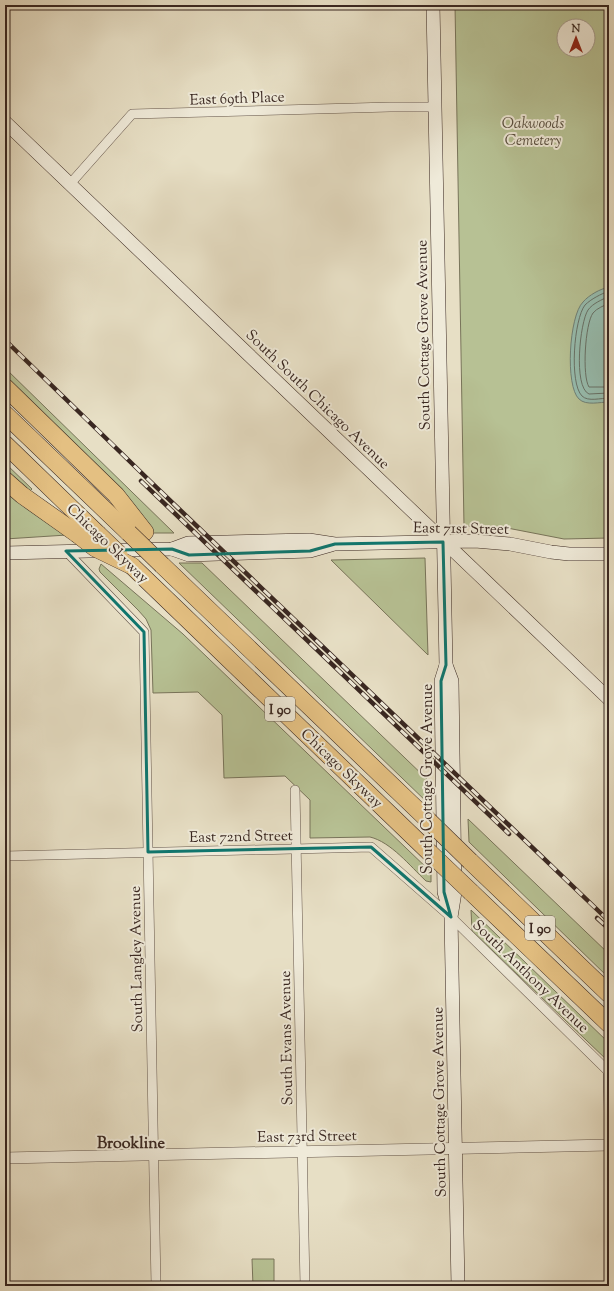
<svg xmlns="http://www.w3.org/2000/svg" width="614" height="1291" viewBox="0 0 614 1291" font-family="'Sorts Mill Goudy',serif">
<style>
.green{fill:#b7c194;stroke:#78745a;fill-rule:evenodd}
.water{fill:#97bdaf;stroke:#718176}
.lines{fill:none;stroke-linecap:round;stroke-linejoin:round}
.shore{stroke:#687268;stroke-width:1}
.minor-casing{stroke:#64554a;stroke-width:10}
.tertiary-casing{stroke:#64554a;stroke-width:12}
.secondary-casing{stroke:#392721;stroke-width:14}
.motorway-casing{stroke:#392721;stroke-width:18}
.minor{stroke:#efead9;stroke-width:9}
.tertiary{stroke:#efead9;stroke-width:11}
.secondary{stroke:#efead9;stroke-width:13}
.motorway{stroke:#e4c082;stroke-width:17}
.rail-casing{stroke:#392721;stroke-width:4.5}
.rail{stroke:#efead9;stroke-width:3;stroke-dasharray:9;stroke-linecap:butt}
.motorway-bridge-casing{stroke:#392721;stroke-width:18;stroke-linecap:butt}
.motorway-bridge{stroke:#e4c082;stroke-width:17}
.marked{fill:none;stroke:#0f766e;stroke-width:3;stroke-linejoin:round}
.labels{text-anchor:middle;stroke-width:4;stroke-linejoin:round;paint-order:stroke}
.shield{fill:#efead9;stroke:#706258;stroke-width:1}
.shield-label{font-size:14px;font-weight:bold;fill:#392721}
.street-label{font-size:15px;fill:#392721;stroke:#efead9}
.park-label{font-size:15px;font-style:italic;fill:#584e3e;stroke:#efead9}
.neighbourhood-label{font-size:16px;font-weight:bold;fill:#392721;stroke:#efead9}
</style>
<rect width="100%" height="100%" fill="#e7dfc5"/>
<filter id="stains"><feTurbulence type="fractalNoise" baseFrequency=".005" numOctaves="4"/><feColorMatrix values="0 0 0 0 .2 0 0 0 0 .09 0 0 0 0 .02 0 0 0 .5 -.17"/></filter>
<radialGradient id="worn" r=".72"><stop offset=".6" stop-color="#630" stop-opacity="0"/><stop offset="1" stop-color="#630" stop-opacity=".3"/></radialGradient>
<g class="green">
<path d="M455 5H609V538L564 539 502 527 464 526ZM564 26H588V50H564Z"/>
<path d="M5 368 174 533H153L63 435 5 379Z"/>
<path d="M5 463 32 489 27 494 5 475Z"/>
<path d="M5 489 67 535 5 539Z"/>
<path d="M425 558 428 655 331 560Z"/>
<path d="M179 563H202L430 782V805Z"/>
<path d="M101 564 183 634 431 872V882L426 881C410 866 391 842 370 837L310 838V800L285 776 224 778 222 715 198 692 153 693 151 630 146 619 138 610 100 572 99 569Z"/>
<path d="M468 819 609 954V978L469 842Z"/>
<path d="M471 910 609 1043V1062L472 931Z"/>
<path d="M252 1259H274V1286H253Z"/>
</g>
<path class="water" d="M609 287V402C600 402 586 406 579 399 565 386 569 316 583 302 589 295 600 289 609 287Z"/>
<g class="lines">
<g class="shore">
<path d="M609 291C601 294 591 299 585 305 574 319 569 383 582 396 588 402 601 398 609 398"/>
<path d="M609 296C602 300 593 303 588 310 580 322 573 387 589 394L609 393"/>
<path d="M609 303C604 306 597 308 593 313 585 324 582 376 589 387H609"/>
</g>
<defs>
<g id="minor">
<path d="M70 184 132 114 390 107H435"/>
<path d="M66 551 144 632 156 1286"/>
<path d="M295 790 305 1286"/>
<path d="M5 856 371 847 451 917 609 1072"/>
<path d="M608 1071 609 1111"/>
</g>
<path id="tertiary" d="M5 1158 609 1145"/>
<g id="secondary">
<path d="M433 5 446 665 452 681 455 892 451 917 458 1286"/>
<path d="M5 122 609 699"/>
<path d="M172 549 189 555 310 551 331 545"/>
<path d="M5 553 172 549 188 543 309 540 335 544 475 541 510 544 551 552 569 554H609"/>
<path d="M446 665 441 681 444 892 450 913"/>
</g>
<g id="motorway">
<path d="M5 387 116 495 145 532"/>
<path d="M5 414 129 533"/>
<path d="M5 444 98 534"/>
<path d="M5 480 22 495 77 534"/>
<path d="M162 565 429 821"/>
<path d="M132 566 429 852"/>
<path d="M470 861 609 994"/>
<path d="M471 892 609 1024"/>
</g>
</defs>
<use href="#minor" class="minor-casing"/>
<use href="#tertiary" class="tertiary-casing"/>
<use href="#secondary" class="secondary-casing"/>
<use href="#motorway" class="motorway-casing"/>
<use href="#minor" class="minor"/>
<use href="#tertiary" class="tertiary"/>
<use href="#secondary" class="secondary"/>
<use href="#motorway" class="motorway"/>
<defs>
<g id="rail">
<path d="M5 340 153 484 609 921"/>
<path d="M141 481 509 834"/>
<path d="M597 918 609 929"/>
</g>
</defs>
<use href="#rail" class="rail-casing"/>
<use href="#rail" class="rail"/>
<defs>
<g id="motorway-bridge">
<path d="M129 533 162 565"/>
<path d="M77 534 95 548 132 566"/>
<path d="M98 534 119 554"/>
<path d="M429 821 470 861"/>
<path d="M429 852 471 892"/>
</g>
</defs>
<use href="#motorway-bridge" class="motorway-bridge-casing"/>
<use href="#motorway-bridge" class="motorway-bridge"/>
</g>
<path class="marked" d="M443 542 446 665 441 681 444 892 451 917 371 847 148 852 144 632 66 551 172 549 189 555 310 551 335 544Z"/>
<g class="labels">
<g class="shield">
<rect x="265" y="697" width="30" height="24" rx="3"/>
<rect x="525" y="916" width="30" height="24" rx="3"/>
</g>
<g class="shield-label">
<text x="280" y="714">I 90</text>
<text x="540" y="933">I 90</text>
</g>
<g class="street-label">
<text transform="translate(237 98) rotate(-2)" y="5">East 69th Place</text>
<text transform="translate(423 335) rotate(-91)" y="5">South Cottage Grove Avenue</text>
<text transform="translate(318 399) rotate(44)" y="5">South South Chicago Avenue</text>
<text transform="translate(461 528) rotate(1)" y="5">East 71st Street</text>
<text transform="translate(108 543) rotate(44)" y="5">Chicago Skyway</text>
<text transform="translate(342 768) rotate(44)" y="5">Chicago Skyway</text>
<text transform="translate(427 779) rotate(-90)" y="5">South Cottage Grove Avenue</text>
<text transform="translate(241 836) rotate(-1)" y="5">East 72nd Street</text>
<text transform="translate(136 959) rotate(-91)" y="5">South Langley Avenue</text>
<text transform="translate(531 976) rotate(44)" y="5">South Anthony Avenue</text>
<text transform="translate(286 1038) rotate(-91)" y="5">South Evans Avenue</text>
<text transform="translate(439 1102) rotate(-91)" y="5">South Cottage Grove Avenue</text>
<text transform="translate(307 1136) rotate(-1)" y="5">East 73rd Street</text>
</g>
<g class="park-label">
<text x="533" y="128">Oakwoods<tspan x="533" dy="17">Cemetery</tspan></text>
</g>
<g class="neighbourhood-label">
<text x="131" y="1148">Brookline</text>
</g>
</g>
<rect width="614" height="1291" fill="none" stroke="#e7dfc5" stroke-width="20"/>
<rect x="6" y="6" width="602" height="1279" fill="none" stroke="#392721" stroke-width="2"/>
<rect x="10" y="10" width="594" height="1271" fill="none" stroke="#392721"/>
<g transform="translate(576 38)"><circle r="19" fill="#efead9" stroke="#a69c8f"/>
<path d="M0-3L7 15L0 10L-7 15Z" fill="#8f2418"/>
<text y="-6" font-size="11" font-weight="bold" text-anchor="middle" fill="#392721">N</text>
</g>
<rect width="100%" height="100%" filter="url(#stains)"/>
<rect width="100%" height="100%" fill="url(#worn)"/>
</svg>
